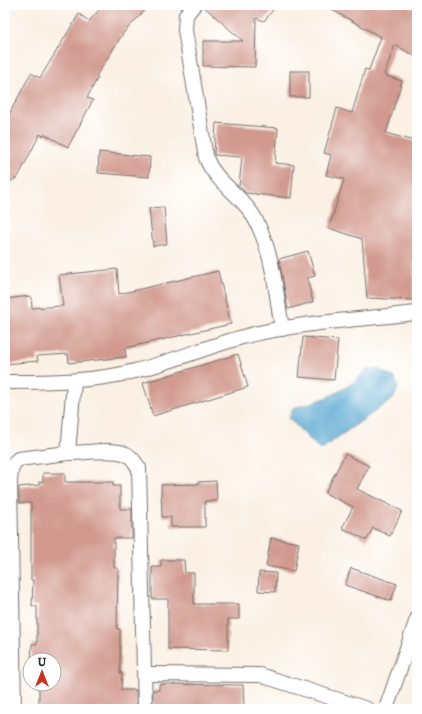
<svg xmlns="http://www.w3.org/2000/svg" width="422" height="714" viewBox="0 0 422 714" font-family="'IM FELL DW Pica',serif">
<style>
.water{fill:#55a5cf;stroke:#40687d}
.building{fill:#d29a8e}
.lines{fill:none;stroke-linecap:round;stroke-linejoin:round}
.minor-casing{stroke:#74706b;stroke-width:16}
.minor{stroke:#fff;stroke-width:14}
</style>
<rect width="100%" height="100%" fill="#fff"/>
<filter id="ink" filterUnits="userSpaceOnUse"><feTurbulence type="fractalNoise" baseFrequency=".025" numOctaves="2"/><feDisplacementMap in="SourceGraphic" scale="8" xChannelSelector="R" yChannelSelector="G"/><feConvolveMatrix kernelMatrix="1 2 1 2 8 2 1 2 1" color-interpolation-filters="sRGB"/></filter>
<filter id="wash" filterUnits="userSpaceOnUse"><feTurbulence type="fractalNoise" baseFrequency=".012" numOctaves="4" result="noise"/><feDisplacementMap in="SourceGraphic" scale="16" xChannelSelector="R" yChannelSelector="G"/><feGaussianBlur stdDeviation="0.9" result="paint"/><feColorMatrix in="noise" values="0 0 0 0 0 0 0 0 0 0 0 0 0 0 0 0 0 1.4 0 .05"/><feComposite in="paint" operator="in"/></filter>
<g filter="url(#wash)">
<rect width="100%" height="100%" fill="#fbf0e3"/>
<path class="water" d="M378 369 395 378 398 387 394 398 320 450 289 418 293 408C320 401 347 392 366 370Z"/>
<g id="blocks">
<g class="building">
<path d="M104 5H150L124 32 96 76 98 77 87 98 93 100 68 147 44 134 43 136 40 134 18 177 5 185V122L22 90 31 73 40 78 79 14 89 21Z"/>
<path d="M202 5H277L264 21 256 18 255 67 203 66V41H243Z"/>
<path d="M323 5H407L417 10V57L395 45 384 75 402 81 386 133 417 142V254H415L413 300 367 298 362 239 329 228 344 179 326 175 331 155 324 153 337 108 352 113 365 69 369 70 381 37Z"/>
<rect x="290" y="71" width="19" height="26"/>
<path d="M216 123 278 128 275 163 294 165 291 198 246 193 239 186 242 157 214 155Z"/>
<path d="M99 152 150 157 149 177 98 173Z"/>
<path d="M164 207 167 244 153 246 149 208Z"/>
<path d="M308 251 315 276 307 278 313 302 288 309 279 259Z"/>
<path d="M117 269 119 294 218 271 231 324 125 348 126 357 69 363 68 354 37 356 38 361 5 364V299L31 296 32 308 63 306 59 275Z"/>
<path d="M303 337 338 340 334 380 299 377Z"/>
<path d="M238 354 248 387 153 416 143 383Z"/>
<path d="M345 454 369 466 357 489 402 511 390 536 373 528 367 540 342 528 353 507 325 493Z"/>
<path d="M43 473H65V482H113V486H120V509H132V538H114V568H118L117 629H120V673H122L121 690H136V709H39V685L32 684H54V660L31 659 32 644H37V606H32L33 580H31V503H19V487L39 485V482H43Z"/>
<path d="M216 481 217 501H205V527H171V517H162L161 485 198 484V482Z"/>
<path d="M271 538 299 543 294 571 266 566Z"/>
<path d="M161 560H184L185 573H194V604H239V619H228V650L168 649V599H152V567H161Z"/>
<path d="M351 568 397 584 391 601 345 585Z"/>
<path d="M259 572 276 573 275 592 258 591Z"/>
<path d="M159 684 243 685 244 709H153V690H159Z"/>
</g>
</g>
</g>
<g filter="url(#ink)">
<use href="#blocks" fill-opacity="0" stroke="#74706b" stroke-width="1"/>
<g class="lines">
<defs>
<g id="minor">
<path d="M194 5 186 15 185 30 206 158C216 183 241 194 254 217 273 251 276 292 282 329"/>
<path d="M5 382C48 382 93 382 135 371 175 361 213 344 254 334 307 322 363 319 417 313"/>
<path d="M68 453C83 453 113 448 126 454 132 456 135 463 139 468L145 709"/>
<path d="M145 674 260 675 367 709"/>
<path d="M14 709 10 481C11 472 11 465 18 459L68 453 74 381"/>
<path d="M386 709 417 619"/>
</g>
</defs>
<use href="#minor" class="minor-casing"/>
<use href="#minor" class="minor"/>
</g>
</g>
<rect width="422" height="714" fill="none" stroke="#fff" stroke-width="20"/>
<g transform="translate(42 672)"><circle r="19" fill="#ffffff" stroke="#aaaaaa"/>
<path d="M0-3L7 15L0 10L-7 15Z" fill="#c8321e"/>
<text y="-6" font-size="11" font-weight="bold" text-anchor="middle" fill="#2b2b2b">U</text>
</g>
</svg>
